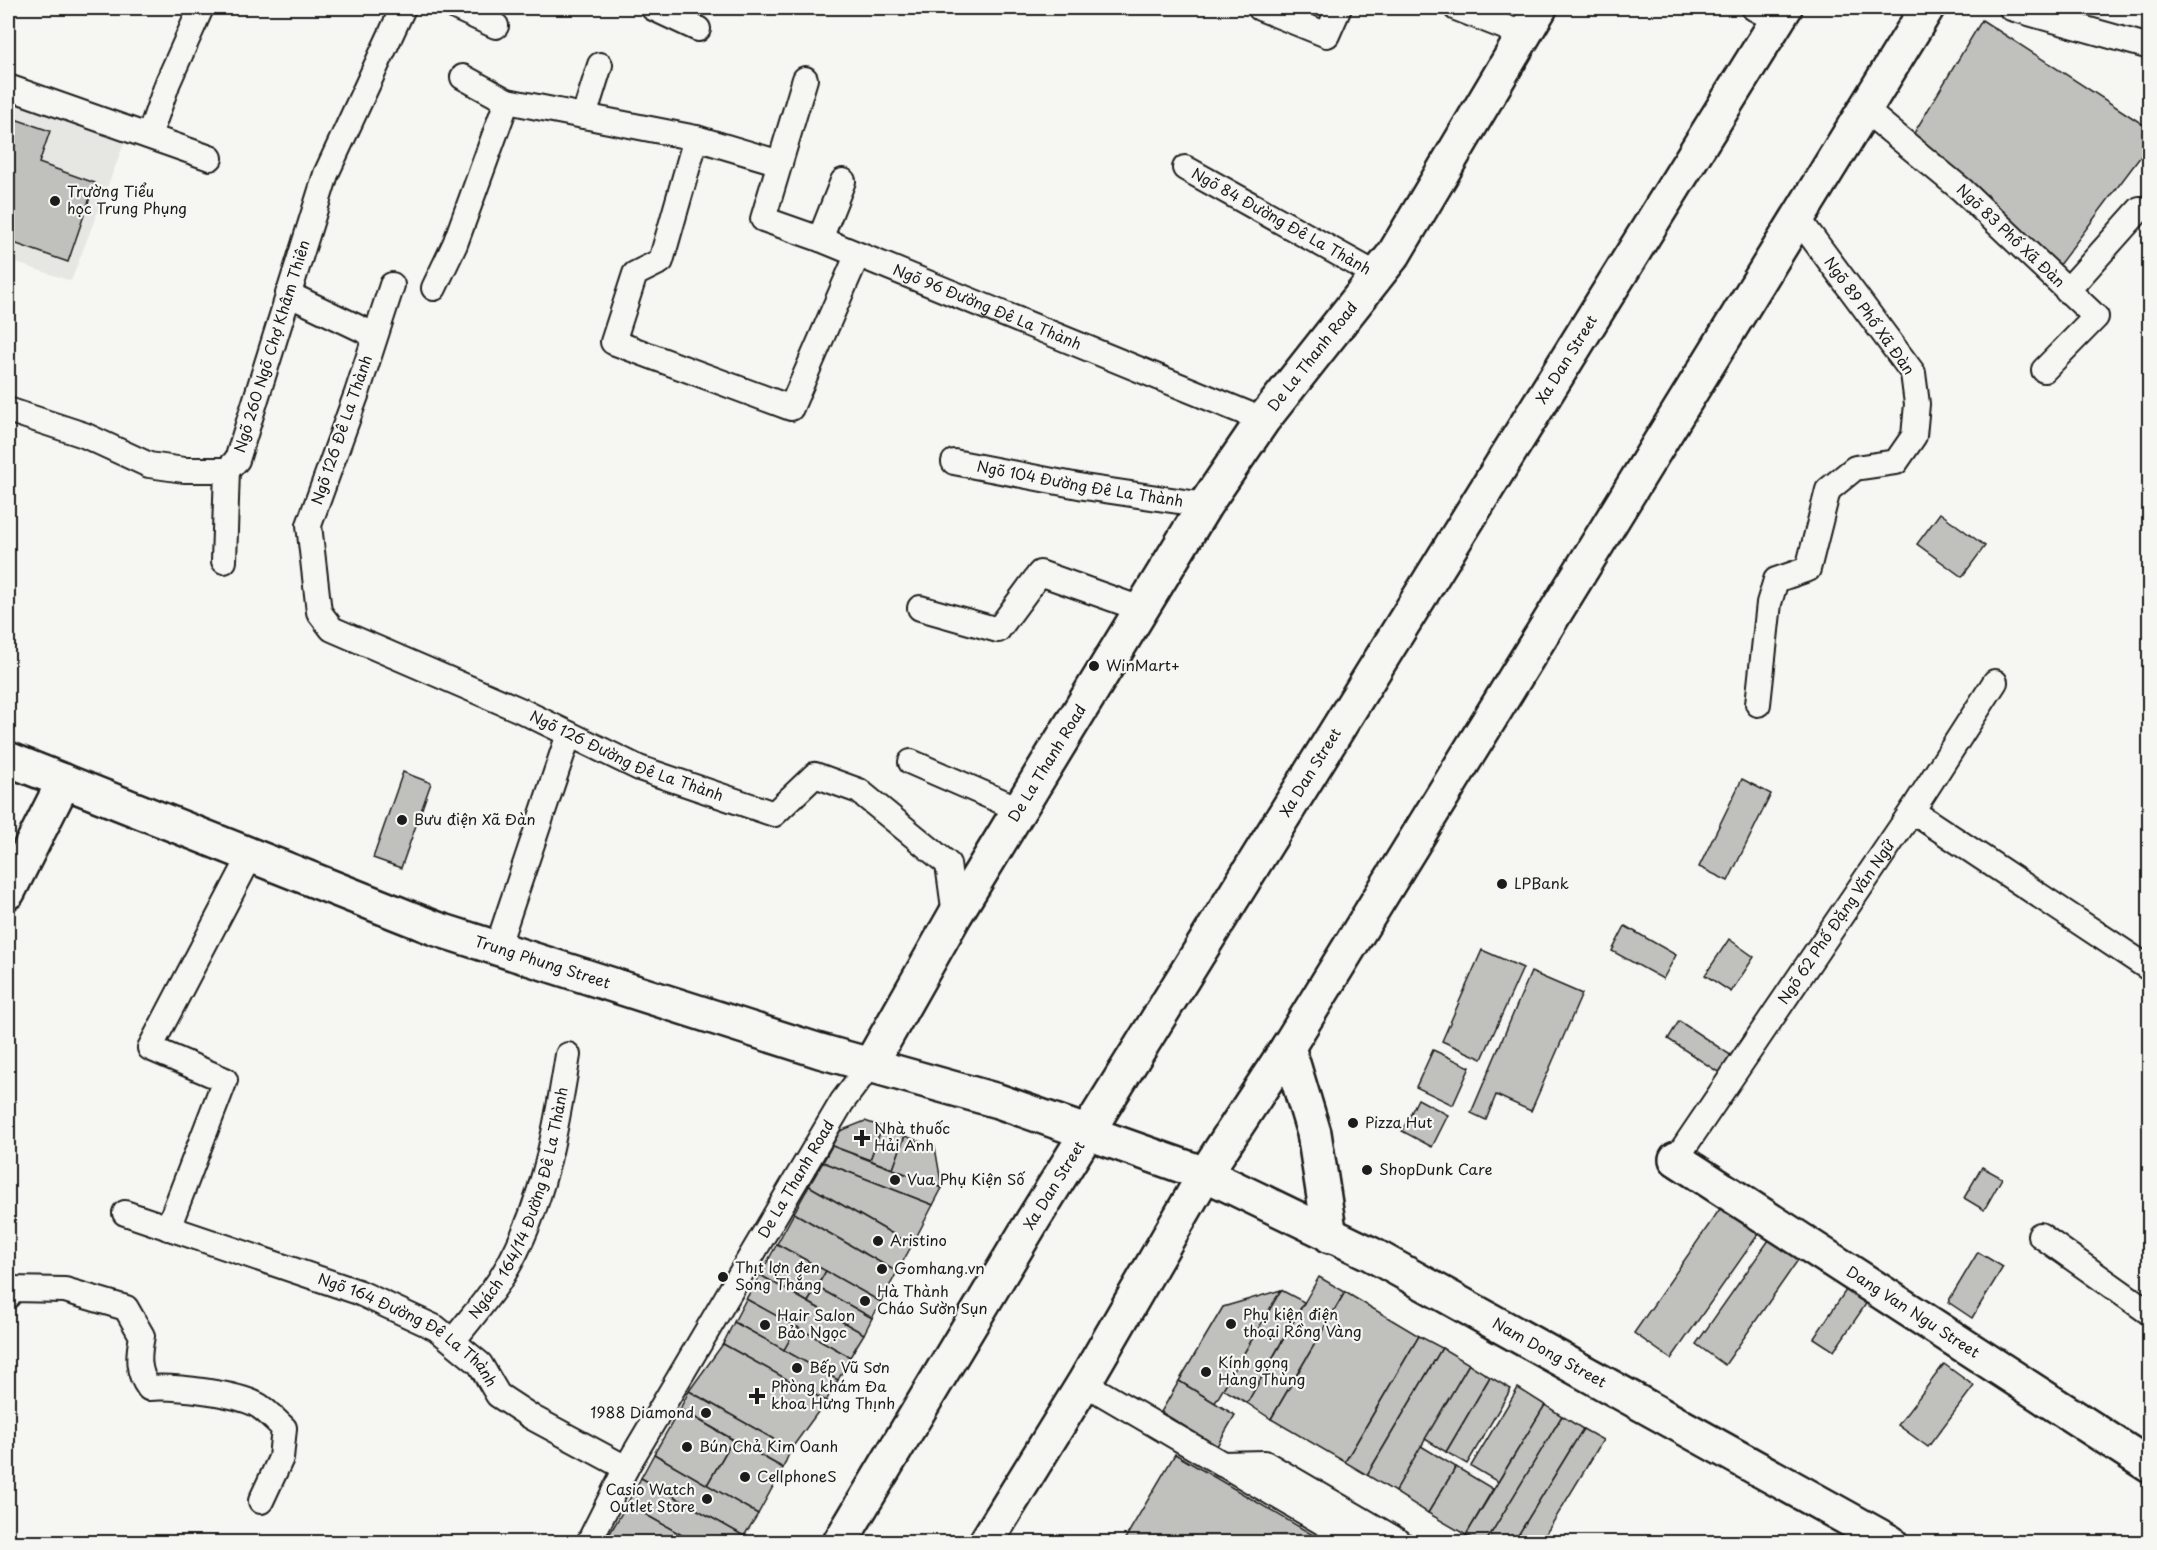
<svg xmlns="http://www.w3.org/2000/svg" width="2157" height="1550" viewBox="0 0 2157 1550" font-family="'Playpen Sans',sans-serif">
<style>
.built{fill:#e6e6e2}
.building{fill:#c0c0bd;stroke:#1c1c1c;stroke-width:1.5}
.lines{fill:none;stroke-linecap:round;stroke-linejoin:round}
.lane-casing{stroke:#1c1c1c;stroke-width:28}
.street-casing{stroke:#1c1c1c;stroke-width:38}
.secondary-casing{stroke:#1c1c1c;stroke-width:38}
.primary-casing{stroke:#1c1c1c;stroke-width:38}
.lane{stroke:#f6f6f2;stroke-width:24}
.street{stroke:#f6f6f2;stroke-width:33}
.secondary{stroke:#f6f6f2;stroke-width:33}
.primary{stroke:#f6f6f2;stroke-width:33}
.poi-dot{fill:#1c1c1c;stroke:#f6f6f2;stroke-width:2}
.labels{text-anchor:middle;stroke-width:4.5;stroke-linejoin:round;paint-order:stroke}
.poi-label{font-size:15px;fill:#1c1c1c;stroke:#f6f6f2;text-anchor:start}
.street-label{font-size:15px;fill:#1c1c1c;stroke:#f6f6f2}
</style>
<rect width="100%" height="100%" fill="#f6f6f2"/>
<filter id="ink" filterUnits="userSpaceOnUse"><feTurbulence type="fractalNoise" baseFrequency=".0167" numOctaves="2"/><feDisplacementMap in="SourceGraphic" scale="12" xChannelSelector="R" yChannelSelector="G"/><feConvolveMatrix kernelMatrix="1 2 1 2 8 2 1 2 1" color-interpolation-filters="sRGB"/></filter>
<g filter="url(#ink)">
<path class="built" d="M8 93 125 141 71 281 8 260Z"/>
<g class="building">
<path d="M1982 20 2150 129V144L2053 273 1911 138Z"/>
<path d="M15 119 50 131 39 163 95 183 68 262 8 241V141Z"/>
<path d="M1940 513 1985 546 1962 577 1917 544Z"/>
<path d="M403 772 431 783 401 868 373 858Z"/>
<path d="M1742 779 1771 794 1728 881 1699 867Z"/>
<path d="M1625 926 1676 955 1663 979 1612 951Z"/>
<path d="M1729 939 1754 957 1731 992 1705 975Z"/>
<path d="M1482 950 1523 968 1482 1059 1442 1041Z"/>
<path d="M1531 972 1582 994 1531 1111 1496 1095 1486 1120 1471 1113Z"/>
<path d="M1679 1021 1732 1056 1721 1074 1668 1039Z"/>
<path d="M1433 1050 1470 1067 1453 1105 1416 1087Z"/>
<path d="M1418 1099 1448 1115 1432 1147 1402 1131Z"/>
<path d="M865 1121 882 1127 870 1160 832 1146 840 1131Z"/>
<path d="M882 1127 905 1136 893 1169 870 1160Z"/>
<path d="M905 1136 935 1147 942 1188 893 1169Z"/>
<path d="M832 1146 942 1188 933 1205 823 1162Z"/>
<path d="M823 1162 933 1205 912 1245 809 1186Z"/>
<path d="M1982 1167 2002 1178 1984 1210 1964 1198Z"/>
<path d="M809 1186 912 1245 897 1272 794 1213Z"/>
<path d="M1724 1203 1762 1229 1671 1359 1634 1333Z"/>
<path d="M794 1213 897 1272 881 1302 777 1244Z"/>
<path d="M1776 1230 1805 1250 1725 1365 1696 1344Z"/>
<path d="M777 1244 826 1271 808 1302 760 1275Z"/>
<path d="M1978 1252 2003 1267 1972 1318 1948 1302Z"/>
<path d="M826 1271 881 1302 872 1318 817 1287Z"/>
<path d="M760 1275 864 1334 850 1357 746 1299Z"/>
<path d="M1319 1277 1345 1292 1271 1419 1247 1403Z"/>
<path d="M1850 1284 1870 1298 1834 1351 1814 1338Z"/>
<path d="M817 1287 872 1318 864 1334 808 1302Z"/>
<path d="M1281 1290 1215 1403 1179 1381 1223 1307Z"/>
<path d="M1281 1290 1304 1302 1247 1403 1223 1389Z"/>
<path d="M1345 1292 1419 1336 1345 1462 1271 1419Z"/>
<path d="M746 1299 797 1327 784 1350 734 1322Z"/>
<path d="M734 1322 838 1380 826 1401 723 1344Z"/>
<path d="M797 1327 850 1357 838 1380 784 1350Z"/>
<path d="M1419 1336 1442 1348 1367 1475 1345 1462Z"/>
<path d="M723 1344 826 1401 791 1449 689 1391Z"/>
<path d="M1442 1348 1469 1364 1395 1492 1367 1475Z"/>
<path d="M1469 1364 1490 1377 1446 1452 1425 1439Z"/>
<path d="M1944 1364 1974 1386 1928 1447 1898 1425Z"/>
<path d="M1490 1377 1511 1389 1467 1464 1446 1452Z"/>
<path d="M1179 1381 1235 1415 1217 1446 1161 1412Z"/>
<path d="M1518 1388 1545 1405 1498 1482 1471 1466Z"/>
<path d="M689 1391 791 1449 783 1468 680 1409Z"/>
<path d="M1545 1405 1562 1416 1486 1542H1478L1466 1535Z"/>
<path d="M680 1409 733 1440 707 1485 654 1454Z"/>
<path d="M1562 1416 1583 1429 1514 1542H1486Z"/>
<path d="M1583 1429 1603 1440 1541 1542H1514Z"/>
<path d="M733 1440 783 1468 758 1514 707 1485Z"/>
<path d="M1421 1446 1456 1467 1428 1513 1395 1492Z"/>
<path d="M654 1454 758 1514 744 1536 641 1478Z"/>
<path d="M1175 1454 1325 1542H1123Z"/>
<path d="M1456 1467 1493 1489 1466 1535 1428 1513Z"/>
<path d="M641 1478 744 1536 741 1542H694L627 1504Z"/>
<path d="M627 1504 694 1542H611L606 1540Z"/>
</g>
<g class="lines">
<defs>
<g id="lane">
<path d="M457 8 496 26"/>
<path d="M653 8 698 29"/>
<path d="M1260 8 1327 35 1339 8"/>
<path d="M1456 8 1525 35"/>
<path d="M1754 8 1777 20"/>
<path d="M2011 8 2150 47"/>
<path d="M463 77 507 101"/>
<path id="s1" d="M805 79 763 219 820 239 1263 420"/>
<path d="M8 87 210 158"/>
<path id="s2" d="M1864 109 1962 190 2096 317 2044 370"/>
<path d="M584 116 600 65"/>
<path d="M149 136 168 82 201 8"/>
<path d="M696 138 661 261 635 274 613 342 791 408 857 256"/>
<path id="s3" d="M1185 168 1377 275"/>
<path d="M820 239 843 181"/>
<path id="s4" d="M392 285 357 393 309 525 319 612 332 629 520 710 639 768 774 814 815 775 859 791 948 864 955 915"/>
<path d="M434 288 455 244 507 101 696 138 780 163"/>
<path d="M2067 291 2140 209"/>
<path d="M288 294 374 335"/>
<path id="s5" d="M8 410 84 435 149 465 184 470H227L237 460 326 174 403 8"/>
<path id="s6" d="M954 462 1084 487 1205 505"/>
<path d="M224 561 227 470"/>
<path d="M920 608 998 630 1040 573 1141 609"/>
<path d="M1758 704 1769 603 1776 580 1808 569 1828 490 1855 468 1896 462 1914 436 1917 404 1913 373 1797 217"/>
<path d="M911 762 1019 809"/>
<path d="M1912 811 2150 969"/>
<path d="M497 948 569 734"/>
<path id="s7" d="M1676 1159 1912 811 1995 682"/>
<path id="s8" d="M125 1213 358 1292 436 1328 480 1364 498 1395 533 1418 626 1468"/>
<path d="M168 1228 225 1080 150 1048 251 855"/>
<path d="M2040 1235 2150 1313"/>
<path d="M8 1296 11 1289 65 1290 126 1308 142 1336C138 1356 137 1372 149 1388 174 1386 238 1393 259 1406 268 1412 276 1421 284 1428L281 1458 261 1501"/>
<path id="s9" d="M453 1341C469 1320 489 1298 503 1275 543 1209 556 1130 568 1055"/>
<path d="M1084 1383 1356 1542"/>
<path d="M1222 1464 1265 1463 1400 1542"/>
<path id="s10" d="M589 1542 626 1468 842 1102 870 1065"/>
</g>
<g id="street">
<path d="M8 892 64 781"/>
<path id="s11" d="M870 1065 955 915 1205 505 1263 420 1394 254 1540 8"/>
<path id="s12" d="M1676 1159 2150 1466"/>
</g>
<g id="secondary">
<path id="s13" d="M8 759 437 929 820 1051 998 1101 1205 1174 1371 1254 1890 1542"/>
</g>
<g id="primary">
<path d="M1288 1047 1314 1133 1330 1236"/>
<path id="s14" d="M840 1542 1033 1220 1785 8"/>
<path d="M986 1542 1084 1383 1205 1174 1288 1047 1927 8"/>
</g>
</defs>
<use href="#lane" class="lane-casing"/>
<use href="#street" class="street-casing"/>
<use href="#secondary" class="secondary-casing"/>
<use href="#primary" class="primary-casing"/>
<use href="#lane" class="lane"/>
<use href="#street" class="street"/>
<use href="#secondary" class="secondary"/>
<use href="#primary" class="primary"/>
</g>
</g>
<g class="poi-dot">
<circle cx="55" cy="201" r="6"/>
<circle cx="1094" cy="666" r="6"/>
<circle cx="402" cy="820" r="6"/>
<circle cx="1502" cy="884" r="6"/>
<circle cx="1353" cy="1123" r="6"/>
<path d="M859 1129h6v6h6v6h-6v6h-6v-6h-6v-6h6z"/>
<circle cx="1367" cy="1170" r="6"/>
<circle cx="895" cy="1180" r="6"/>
<circle cx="878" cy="1241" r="6"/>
<circle cx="882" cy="1269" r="6"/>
<circle cx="723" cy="1277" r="6"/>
<circle cx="865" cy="1301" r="6"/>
<circle cx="1231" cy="1324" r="6"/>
<circle cx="765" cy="1325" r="6"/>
<circle cx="797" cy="1368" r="6"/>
<circle cx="1206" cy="1372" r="6"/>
<path d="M754 1387h6v6h6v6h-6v6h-6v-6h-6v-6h6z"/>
<circle cx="706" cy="1413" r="6"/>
<circle cx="687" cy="1447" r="6"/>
<circle cx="745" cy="1477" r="6"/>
<circle cx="707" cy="1499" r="6"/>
</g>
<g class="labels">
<g class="poi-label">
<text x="67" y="197">Trường Tiểu<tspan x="67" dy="17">học Trung Phụng</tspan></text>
<text x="1106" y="671">WinMart+</text>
<text x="414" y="825">Bưu điện Xã Đàn</text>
<text x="1514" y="889">LPBank</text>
<text x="1365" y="1128">Pizza Hut</text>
<text x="874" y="1134">Nhà thuốc<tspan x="874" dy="17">Hải Anh</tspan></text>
<text x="1379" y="1175">ShopDunk Care</text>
<text x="907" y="1185">Vua Phụ Kiện Số</text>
<text x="890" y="1246">Aristino</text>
<text x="735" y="1273">Thịt lợn đen<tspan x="735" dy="17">Song Thắng</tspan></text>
<text x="894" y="1274">Gomhang.vn</text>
<text x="877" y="1297">Hà Thành<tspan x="877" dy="17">Cháo Sườn Sụn</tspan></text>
<text x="1243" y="1320">Phụ kiện điện<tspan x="1243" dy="17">thoại Rồng Vàng</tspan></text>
<text x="777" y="1321">Hair Salon<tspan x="777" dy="17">Bảo Ngọc</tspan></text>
<text x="1218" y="1368">Kính gọng<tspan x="1218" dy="17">Hàng Thùng</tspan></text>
<text x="809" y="1373">Bếp Vũ Sơn</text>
<text x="771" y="1392">Phòng khám Đa<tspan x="771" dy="17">khoa Hưng Thịnh</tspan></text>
<text x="694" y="1418" text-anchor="end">1988 Diamond</text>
<text x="699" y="1452">Bún Chả Kim Oanh</text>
<text x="757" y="1482">CellphoneS</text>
<text x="695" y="1495" text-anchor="end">Casio Watch<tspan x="695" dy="17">Outlet Store</tspan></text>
</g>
<g class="street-label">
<text dy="5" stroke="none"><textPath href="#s3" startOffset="110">Ngõ 84 Đường Đê La Thành</textPath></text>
<text dy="5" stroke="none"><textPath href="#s2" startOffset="194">Ngõ 83 Phố Xã Đàn</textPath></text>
<text dy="5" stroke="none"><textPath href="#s1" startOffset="387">Ngõ 96 Đường Đê La Thành</textPath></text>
<text transform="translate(1869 316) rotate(54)" y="5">Ngõ 89 Phố Xã Đàn</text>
<text dy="5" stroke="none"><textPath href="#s5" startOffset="363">Ngõ 260 Ngõ Chợ Khâm Thiên</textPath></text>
<text dy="5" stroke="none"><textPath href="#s11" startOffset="836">De La Thanh Road</textPath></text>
<text dy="5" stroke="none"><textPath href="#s14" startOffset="1388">Xa Dan Street</textPath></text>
<text transform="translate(342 430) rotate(-71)" y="5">Ngõ 126 Đê La Thành</text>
<text dy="5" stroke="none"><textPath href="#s6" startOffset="128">Ngõ 104 Đường Đê La Thành</textPath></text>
<text dy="5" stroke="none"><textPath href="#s4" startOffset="684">Ngõ 126 Đường Đê La Thành</textPath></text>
<text dy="5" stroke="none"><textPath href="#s11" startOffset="350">De La Thanh Road</textPath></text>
<text dy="5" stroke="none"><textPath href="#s14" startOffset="902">Xa Dan Street</textPath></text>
<text dy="5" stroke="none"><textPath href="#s7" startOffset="286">Ngõ 62 Phố Đặng Văn Ngữ</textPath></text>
<text dy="5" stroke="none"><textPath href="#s13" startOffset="572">Trung Phung Street</textPath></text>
<text dy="5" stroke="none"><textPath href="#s10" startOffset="418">De La Thanh Road</textPath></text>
<text dy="5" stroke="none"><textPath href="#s14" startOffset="416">Xa Dan Street</textPath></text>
<text dy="5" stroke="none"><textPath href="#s9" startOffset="156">Ngách 164/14 Đường Đê La Thành</textPath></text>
<text dy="5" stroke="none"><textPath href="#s12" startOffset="282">Dang Van Ngu Street</textPath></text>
<text dy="5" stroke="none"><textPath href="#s8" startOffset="309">Ngõ 164 Đường Đê La Thành</textPath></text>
<text dy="5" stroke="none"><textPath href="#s13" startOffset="1656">Nam Dong Street</textPath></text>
</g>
</g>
<rect width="2157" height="1550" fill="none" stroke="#f6f6f2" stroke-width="30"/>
<rect x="15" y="15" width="2127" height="1520" fill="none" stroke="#1c1c1c" stroke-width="2" filter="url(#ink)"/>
</svg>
